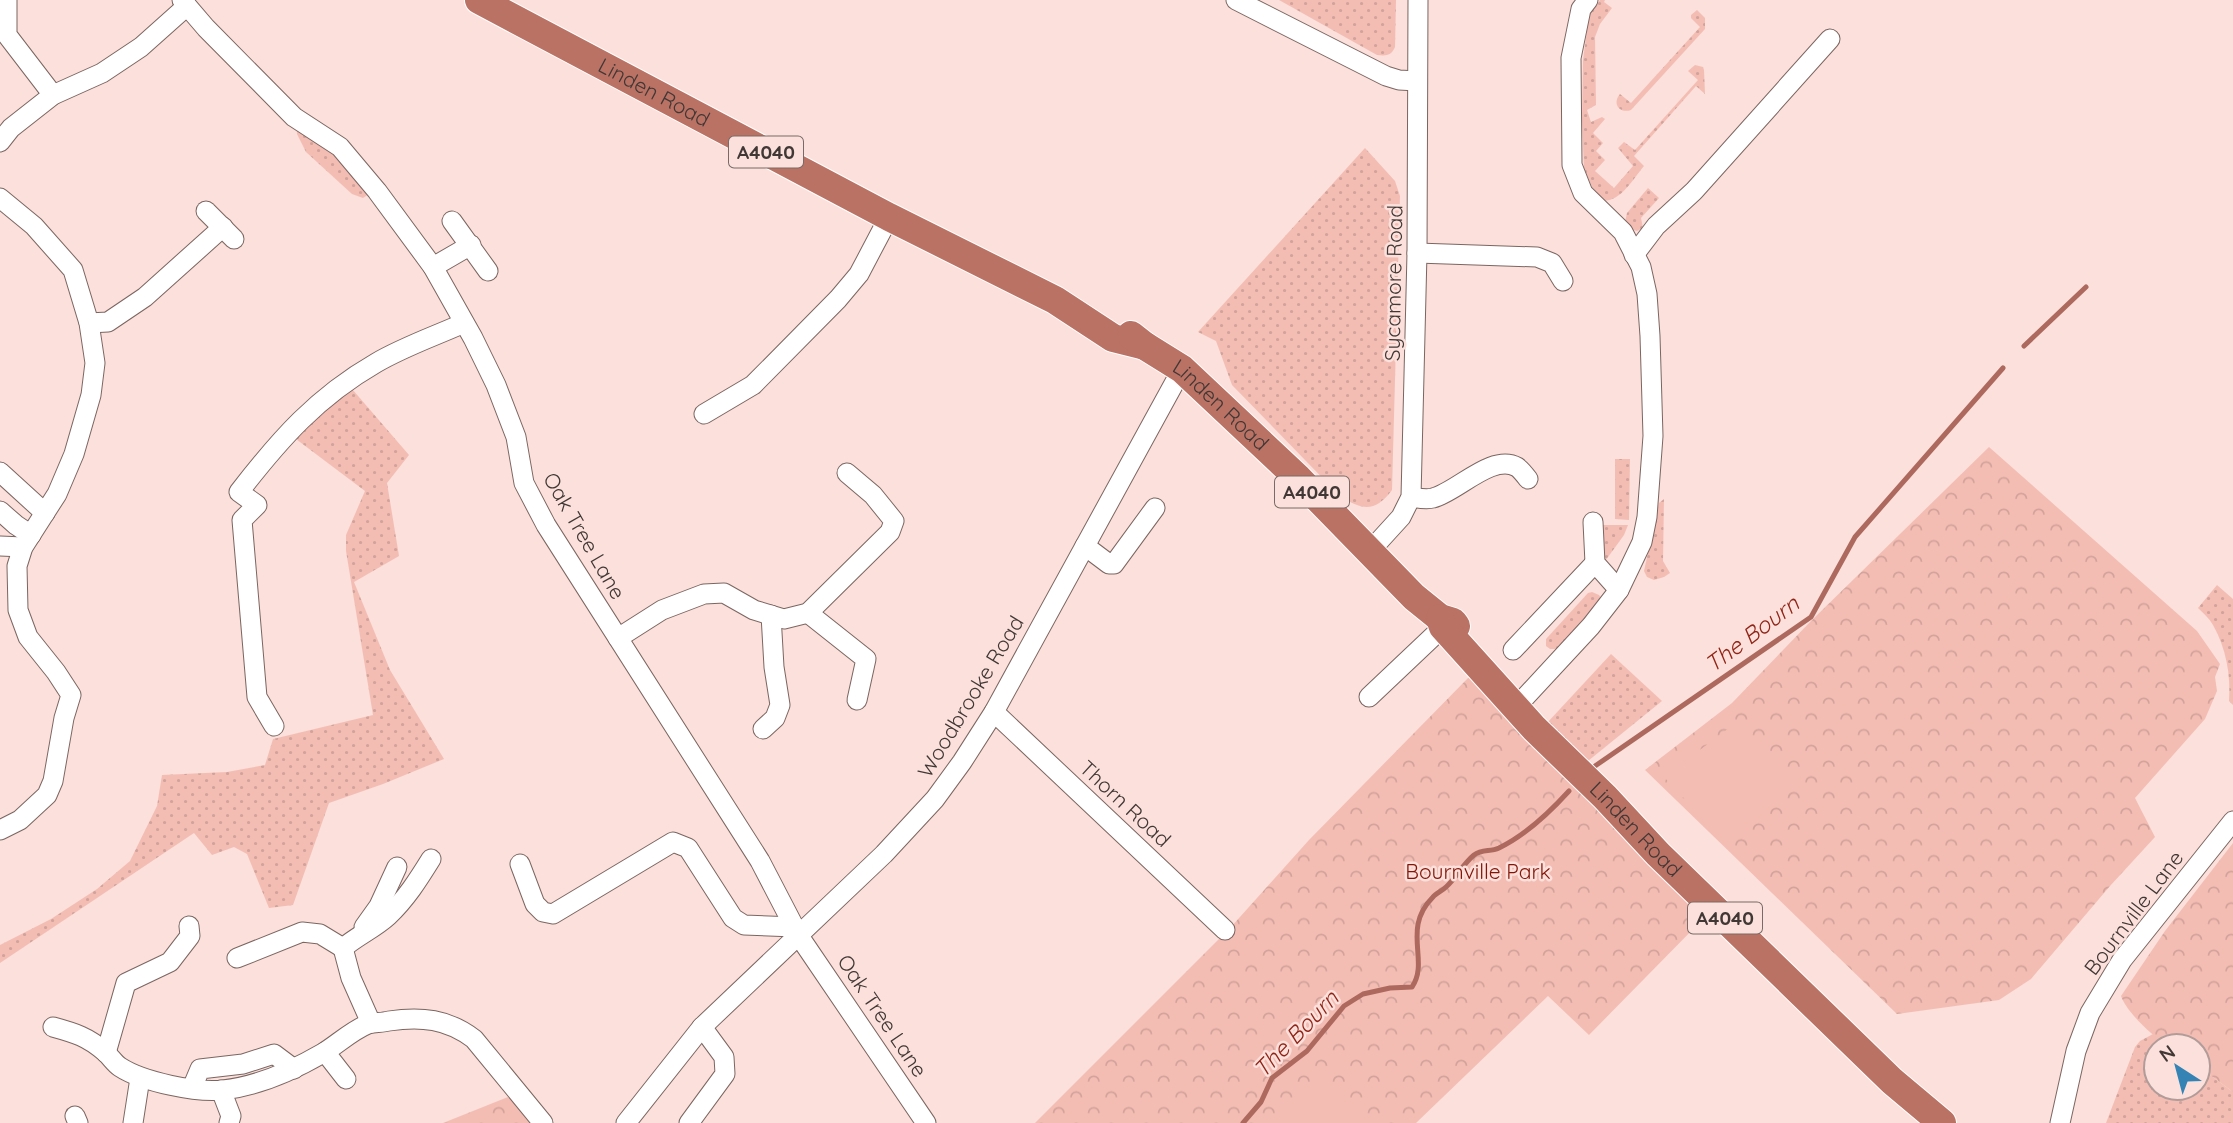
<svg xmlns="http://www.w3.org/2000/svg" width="2233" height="1123" viewBox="0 0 2233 1123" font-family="Quicksand,sans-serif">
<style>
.grass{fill:url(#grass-dots)}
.park{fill:url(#park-crowns)}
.pitch{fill:#f4bdb3}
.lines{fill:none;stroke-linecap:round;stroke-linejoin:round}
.stream{stroke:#ad695e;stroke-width:5}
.minor-casing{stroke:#7c6561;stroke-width:21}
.highway-casing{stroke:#fff;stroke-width:30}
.minor{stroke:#fff;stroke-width:19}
.highway{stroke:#ba7265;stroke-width:28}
.labels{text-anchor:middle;stroke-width:5;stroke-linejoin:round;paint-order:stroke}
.shield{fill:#fbe0db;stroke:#796a67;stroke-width:2}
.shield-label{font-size:19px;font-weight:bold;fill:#413735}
.street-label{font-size:21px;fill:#413735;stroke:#fbe0db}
.park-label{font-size:21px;fill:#841407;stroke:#fbe0db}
.water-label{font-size:23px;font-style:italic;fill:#922417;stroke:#fbe0db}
</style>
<defs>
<pattern id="grass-dots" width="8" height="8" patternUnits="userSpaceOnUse" patternTransform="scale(1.75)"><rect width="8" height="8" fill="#f4bdb3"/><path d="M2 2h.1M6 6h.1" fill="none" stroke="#d2a39b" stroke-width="1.8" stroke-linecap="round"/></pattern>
<pattern id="park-crowns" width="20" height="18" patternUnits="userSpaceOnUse" patternTransform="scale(1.75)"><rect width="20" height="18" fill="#f4bdb3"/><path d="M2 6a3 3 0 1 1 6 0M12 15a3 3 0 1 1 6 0" fill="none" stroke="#d2a39b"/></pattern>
</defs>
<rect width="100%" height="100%" fill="#fbe0db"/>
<g class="grass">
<path d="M1279 0H1396L1395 47C1391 56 1386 56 1377 55Z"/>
<path d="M1600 0H1605L1604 2 1612 8 1600 24 1595 37 1596 105 1587 110 1591 122 1602 117 1605 119 1593 133 1603 143 1596 151 1605 160 1595 171 1614 188 1633 166 1618 148 1624 142 1635 150 1698 80 1688 71 1695 65 1703 67 1704 70 1705 94 1696 86 1634 156 1644 166C1633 179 1622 200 1604 201L1592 187 1584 168 1582 121 1583 60 1589 15Z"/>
<path d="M1697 10 1705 18V29L1631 110C1619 114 1612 103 1620 94L1631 103 1700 27 1691 18V15Z"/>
<path d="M296 120 375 190 363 198 352 194 306 152 297 134Z"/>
<path d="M1365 148 1395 181 1400 196 1392 490C1375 513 1362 510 1340 496L1232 385 1216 341 1198 332Z"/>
<path d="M1648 188 1659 198 1641 218 1643 228 1637 231 1630 229 1625 222 1627 213Z"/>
<path d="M346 382 409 455 387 483 399 556 354 582 390 670 444 759 383 784 329 803 293 905 269 908 247 854 234 847 212 855 194 833 0 963V945L51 919 97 889 130 861 157 806 162 775 227 772 265 765 273 739 373 715 346 551V535L365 491 288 433Z"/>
<path d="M1615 459H1630L1629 520 1615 519Z"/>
<path d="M1664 499 1663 561 1670 573 1664 577 1654 580 1647 577 1644 571 1658 507 1659 503Z"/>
<path d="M1603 525H1628L1624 535 1603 564Z"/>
<path d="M2217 585 2233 599V705L2229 701C2231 675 2226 648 2213 625 2209 618 2203 613 2198 608Z"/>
<path d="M1592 592 1599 595 1601 598 1599 603 1558 649H1550L1546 646V639L1588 593Z"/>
<path d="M1611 654 1662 701 1588 761 1547 723Z"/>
<path d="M2153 1034 2171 1046H2156V1088H2198V1066L2233 1092V1123H2106L2135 1047 2140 1041Z"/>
</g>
<g class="park">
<path d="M1989 447 2197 631 2220 664 2215 677 2217 691 2205 719 2135 798 2155 837 2110 886 2031 979 1999 1000 1897 1014 1645 770 1732 703 1811 621Z"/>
<path d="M1470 676 1658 854 1701 921 1589 1035 1548 996 1416 1123H1035L1231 927 1309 840Z"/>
<path d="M2233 843V1092L2198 1066V1046C2190 1046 2177 1048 2169 1045 2154 1039 2126 1011 2121 996L2165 931Z"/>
<path d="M508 1097 536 1123H443Z"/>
</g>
<g class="pitch">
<path d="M1737 722 1795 781 1729 846 1664 777Z"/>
<path d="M1321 1073 1374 1123H1272Z"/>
</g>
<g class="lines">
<g class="stream">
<path d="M2024 346 2086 287"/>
<path d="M1595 766 1811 617 1855 537 2003 368"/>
<path d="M1243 1123 1261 1102 1272 1078 1307 1051 1344 1006 1363 994 1390 988 1412 987C1430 961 1401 929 1433 897 1436 893 1442 891 1446 887 1456 878 1463 864 1474 855 1482 849 1490 852 1499 848 1526 835 1549 813 1569 791"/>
</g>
<defs>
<g id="minor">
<path d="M7 0V35L53 95"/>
<path d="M182 0 206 28 294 117 340 147 377 191 433 267 473 338 496 385 516 437 524 483 546 525 760 861 799 936 926 1123"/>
<path d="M1236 0 1386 76 1399 80 1417 81"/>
<path d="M0 142 11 128 53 95 102 73 141 47 187 6"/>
<path d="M0 198 34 226 73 270 89 323 95 363 91 395 74 454 57 494 23 547 17 566 18 610 28 637 56 672 71 695 64 718 53 781 47 795 20 820 0 830"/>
<path d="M206 211 234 239"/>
<path d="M452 221 488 271"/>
<path d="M1417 253 1537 257 1552 263 1563 281"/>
<path d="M1634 255 1656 226 1694 191 1830 39"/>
<path d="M433 267 471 245"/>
<path d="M89 323 108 322 145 297 223 227"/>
<path d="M704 414 753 385 838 299 859 274 889 217"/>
<path d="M0 472 45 513"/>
<path d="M1411 497C1418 498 1426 500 1433 498 1457 492 1492 453 1517 467 1521 470 1525 475 1528 479"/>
<path d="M0 511 16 525 31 535"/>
<path d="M1593 522 1595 563 1619 590"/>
<path d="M0 546 23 547"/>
<path d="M1085 546 1109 564H1114L1155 508"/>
<path d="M1370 551 1401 517 1411 497 1417 253 1418 0"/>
<path d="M808 613 866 659 857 700"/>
<path d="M618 638 662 610 704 594 724 593 754 610 784 619 808 613 890 532 894 521 873 495 847 473"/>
<path d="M1513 650 1595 563"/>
<path d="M1369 697 1443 627"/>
<path d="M1516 707 1591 626 1619 590 1642 542 1647 517 1653 436 1650 336 1647 294 1641 267 1623 232 1583 193 1572 165 1571 58 1581 9 1588 0"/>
<path d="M994 712 1225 930"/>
<path d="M274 726 257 697 242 520 257 505 239 492C280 439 317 397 376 363 403 347 435 336 464 323"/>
<path d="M763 729 775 718 780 705 774 667 771 615"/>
<path d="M520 864 535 904 543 912 553 914 673 842 688 848 733 918 744 925 795 927"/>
<path d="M364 927 379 906 397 867"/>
<path d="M343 948 351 978 371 1023"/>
<path d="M237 958 302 932 320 934 343 948C357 936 375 928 388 916 406 899 418 880 431 859"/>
<path d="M53 1027C75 1033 88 1037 105 1052 111 1057 114 1063 120 1067 143 1082 197 1093 223 1090 259 1086 292 1071 323 1053 338 1044 351 1031 368 1024 374 1022 382 1023 389 1021 421 1016 448 1019 474 1039L543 1123"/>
<path d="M325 1052 346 1079"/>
<path d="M106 1053 126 983 170 962 190 936 189 926"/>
<path d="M192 1088 200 1069 243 1064 274 1054 294 1069"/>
<path d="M221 1090 231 1116 229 1123"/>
<path d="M75 1116 78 1123"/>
<path d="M133 1123 140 1078"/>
<path d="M626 1123 702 1027 884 854 935 799 962 762 994 712 1182 369"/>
<path d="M689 1123 725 1074 724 1057 702 1027"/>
<path d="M2060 1123 2076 1051 2090 1013 2122 960 2233 821"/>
</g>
<g id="highway">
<path id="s1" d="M479 0 889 217 1055 300 1113 338 1145 346"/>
<path id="s2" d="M1131 335 1145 346 1182 369 1298 478 1414 597 1440 618 1453 622 1456 626"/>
<path id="s3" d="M1440 618 1443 627 1534 728 1605 797 1658 854 1892 1081 1942 1123"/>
</g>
</defs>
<use href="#minor" class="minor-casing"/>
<use href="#highway" class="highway-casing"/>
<use href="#minor" class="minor"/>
<use href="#highway" class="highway"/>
</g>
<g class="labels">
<g class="shield">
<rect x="729" y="136.5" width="74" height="31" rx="5"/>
<rect x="1275" y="476.5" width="74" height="31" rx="5"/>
<rect x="1688" y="902.5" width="74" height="31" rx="5"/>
</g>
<g class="shield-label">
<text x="766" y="159">A4040</text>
<text x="1312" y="499">A4040</text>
<text x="1725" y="925">A4040</text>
</g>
<g class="street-label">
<text dy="7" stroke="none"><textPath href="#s1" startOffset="198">Linden Road</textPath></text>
<text transform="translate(1394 283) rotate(-89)" y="7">Sycamore Road</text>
<text dy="7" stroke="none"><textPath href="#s2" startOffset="114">Linden Road</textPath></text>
<text transform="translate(584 536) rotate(60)" y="7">Oak Tree Lane</text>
<text transform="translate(971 697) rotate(-59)" y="7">Woodbrooke Road</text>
<text transform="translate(1125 804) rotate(43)" y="7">Thorn Road</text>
<text dy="7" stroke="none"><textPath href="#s3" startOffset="289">Linden Road</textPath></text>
<text transform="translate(2134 913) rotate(-53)" y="7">Bournville Lane</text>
<text transform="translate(882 1016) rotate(56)" y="7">Oak Tree Lane</text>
</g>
<g class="park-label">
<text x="1478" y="879">Bournville Park</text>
</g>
<g class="water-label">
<text transform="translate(1752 634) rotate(-37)" y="8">The Bourn</text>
<text transform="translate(1296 1034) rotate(-46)" y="8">The Bourn</text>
</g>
</g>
<g transform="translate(2177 1067) rotate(324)"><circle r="33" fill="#fbe0db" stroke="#b19c99" stroke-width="2"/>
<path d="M0-5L12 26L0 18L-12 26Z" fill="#3583b5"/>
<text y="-10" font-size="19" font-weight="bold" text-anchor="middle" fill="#413735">N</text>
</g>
</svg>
